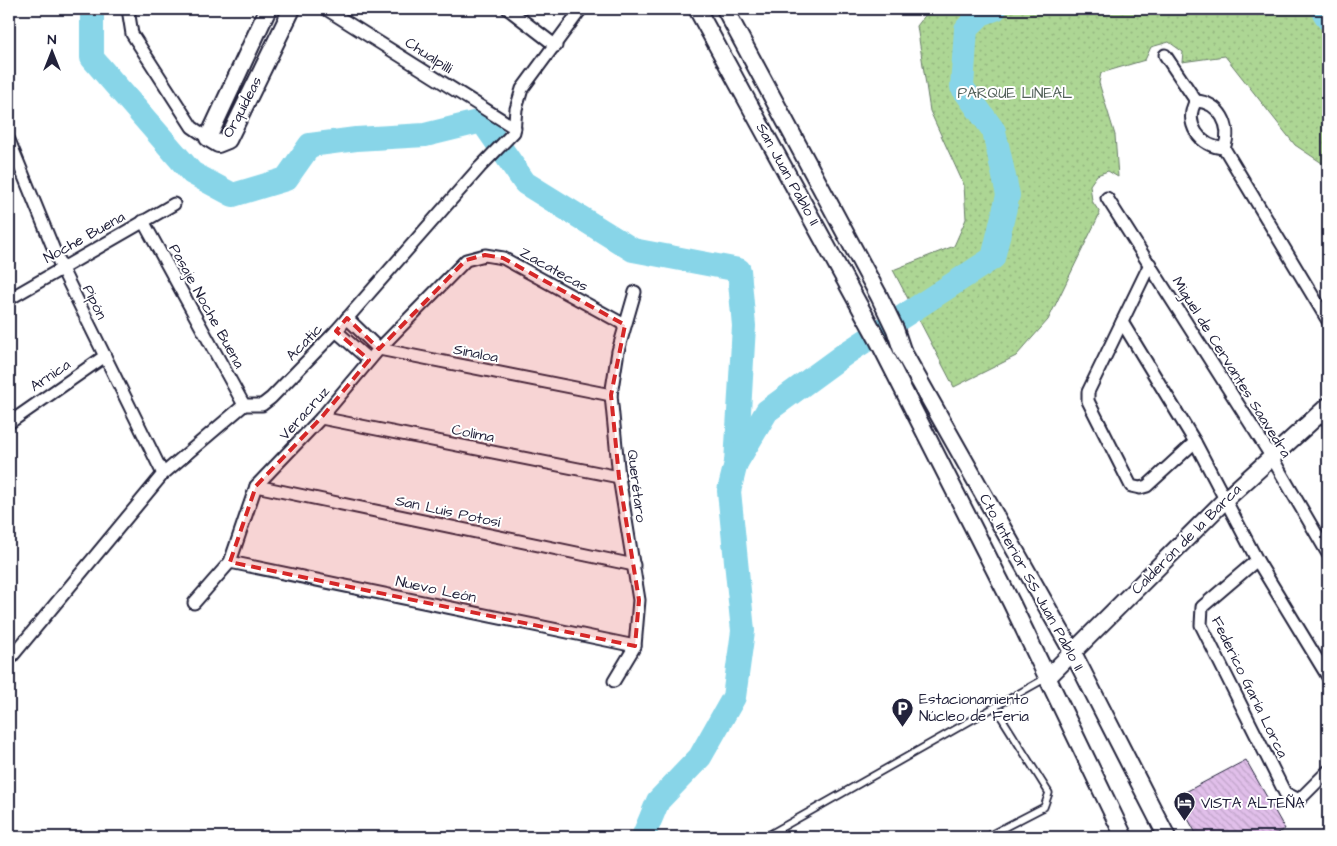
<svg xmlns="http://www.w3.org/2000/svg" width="1337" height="846" viewBox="0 0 1337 846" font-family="'Architects Daughter',sans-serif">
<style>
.grass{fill:url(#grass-dots);stroke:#687c68}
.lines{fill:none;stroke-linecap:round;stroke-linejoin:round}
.river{stroke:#88d5e8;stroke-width:24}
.building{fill:url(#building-back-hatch);stroke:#22223b}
.lane-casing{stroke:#22223b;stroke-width:9}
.street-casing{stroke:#22223b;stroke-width:15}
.secondary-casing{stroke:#22223b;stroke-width:20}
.lane{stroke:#fff;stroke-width:5.5}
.street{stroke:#fff;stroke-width:11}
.secondary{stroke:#fff;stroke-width:16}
.marked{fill:#d62828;fill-opacity:0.2;stroke:#d62828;stroke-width:4;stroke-dasharray:10 6;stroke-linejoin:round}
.labels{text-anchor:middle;stroke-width:4;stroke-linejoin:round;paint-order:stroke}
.street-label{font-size:15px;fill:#22223b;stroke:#fff}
.park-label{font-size:15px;fill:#53615a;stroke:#fff}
.poi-label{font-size:15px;fill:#22223b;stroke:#fff;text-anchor:start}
</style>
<defs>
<pattern id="grass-dots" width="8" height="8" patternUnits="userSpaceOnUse" patternTransform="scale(1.25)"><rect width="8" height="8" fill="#add694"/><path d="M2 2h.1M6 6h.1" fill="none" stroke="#95b780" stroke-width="1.8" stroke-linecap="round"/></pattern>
<pattern id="building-back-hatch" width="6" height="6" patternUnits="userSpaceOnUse" patternTransform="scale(1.25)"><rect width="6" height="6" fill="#e1bfea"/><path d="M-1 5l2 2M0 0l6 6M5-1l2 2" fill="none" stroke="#c1a4ca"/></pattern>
</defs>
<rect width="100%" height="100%" fill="#fff"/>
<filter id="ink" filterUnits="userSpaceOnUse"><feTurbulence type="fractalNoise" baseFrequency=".02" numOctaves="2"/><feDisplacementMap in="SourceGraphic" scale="10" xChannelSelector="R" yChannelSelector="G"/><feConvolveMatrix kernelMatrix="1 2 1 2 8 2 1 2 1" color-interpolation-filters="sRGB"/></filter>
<g filter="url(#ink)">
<path class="grass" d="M930 9H1328V167L1295 145 1225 56 1182 62 1183 52 1169 42 1151 47 1145 60 1101 73 1099 83 1115 135 1118 177 1108 171 1097 175 1090 185 1092 201 1100 213 1048 320 1016 356 954 387 893 270 954 246 966 219 964 185 930 111 917 26Z"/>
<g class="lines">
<g class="river">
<path d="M92 9V58L192 173 233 195 286 179 310 145 356 139 425 135 482 121 525 183 633 250 739 270 744 326 736 463"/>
<path d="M1322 9 1328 19"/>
<path d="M643 837 658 801 700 757 734 697 743 631 729 491 736 463 767 411 845 354 993 258 1008 195 994 131 962 87 966 29 981 14 995 9"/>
</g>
</g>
<path class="building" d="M1246 760 1285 829 1269 837H1198L1176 797Z"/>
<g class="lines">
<defs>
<g id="lane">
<path d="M765 837 1046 678"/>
<path d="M986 837 1044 807 1049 793 995 707"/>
</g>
<g id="street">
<path d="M128 9 132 34 192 127 208 138"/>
<path d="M326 9 515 128"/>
<path d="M508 9 556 46"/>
<path d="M1165 55 1196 101"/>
<path d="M1196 101C1183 122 1200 148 1224 148"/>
<path d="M1196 101C1219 102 1233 126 1224 148"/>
<path d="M9 140 61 267 163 474"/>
<path d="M1224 148 1328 321"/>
<path d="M1107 198 1271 456 1328 554"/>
<path d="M143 221 244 405"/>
<path d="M1150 264 1088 392V401L1131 486 1140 488 1147 486 1195 442"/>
<path d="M9 299 174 204"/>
<path d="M347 318 379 349 611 395"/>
<path d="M1122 322 1195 442 1257 560 1328 677"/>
<path d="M336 331 369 360"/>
<path d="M321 418 619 477"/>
<path d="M9 423 105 356"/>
<path d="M256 486 634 565"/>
<path d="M1257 560 1202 607 1201 625 1285 793 1299 800 1328 771"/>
<path d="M230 562 635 646"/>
<path d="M194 603 230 562 256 486 321 418 379 349 466 260 485 255 503 258 625 325"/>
<path d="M9 660 163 474 244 405H262L271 398 336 331 480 167 514 132 516 109 522 89 581 9"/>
<path d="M614 681 635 646 639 600 619 477 611 395 618 351 635 292"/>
</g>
<g id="secondary">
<path d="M268 9 208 138 218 144 228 140 292 9"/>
<path d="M697 9 878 340 1011 602 1124 837"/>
<path d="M725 9 879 296 895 329 902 350 1073 653 1167 837"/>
<path d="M1048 677 1226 499 1328 406"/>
</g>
</defs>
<use href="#lane" class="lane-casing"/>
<use href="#street" class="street-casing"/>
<use href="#secondary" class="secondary-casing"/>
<use href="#lane" class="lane"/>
<use href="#street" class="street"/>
<use href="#secondary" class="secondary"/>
</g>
</g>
<path class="marked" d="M485 255 503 258 625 325 611 395 619 477 639 600 635 646 230 562 256 486 321 418 369 360 336 331 347 318 379 349 466 260Z"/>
<defs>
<symbol id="parking-pin" viewBox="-11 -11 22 30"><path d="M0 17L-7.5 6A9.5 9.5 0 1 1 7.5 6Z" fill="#22223b" stroke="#fff"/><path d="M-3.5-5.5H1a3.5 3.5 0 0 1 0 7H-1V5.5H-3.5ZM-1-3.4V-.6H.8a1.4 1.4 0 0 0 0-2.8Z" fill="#fff"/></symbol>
<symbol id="hotel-pin" viewBox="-11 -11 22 30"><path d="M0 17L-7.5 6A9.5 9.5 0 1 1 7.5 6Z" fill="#22223b" stroke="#fff"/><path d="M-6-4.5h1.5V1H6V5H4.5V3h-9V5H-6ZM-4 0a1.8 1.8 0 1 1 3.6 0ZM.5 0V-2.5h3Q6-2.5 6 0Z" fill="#fff"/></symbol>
</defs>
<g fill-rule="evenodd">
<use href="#parking-pin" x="890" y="696" width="25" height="34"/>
<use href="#hotel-pin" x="1172" y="790" width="25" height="34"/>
</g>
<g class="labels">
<g class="street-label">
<text transform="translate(429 55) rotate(33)" y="5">Chualpilli</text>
<text transform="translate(242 107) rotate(-62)" y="5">Orquídeas</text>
<text transform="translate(788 174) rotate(61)" y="5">San Juan Pablo II</text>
<text transform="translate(84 237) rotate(-29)" y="5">Noche Buena</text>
<text transform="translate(554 269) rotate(29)" y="5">Zacatecas</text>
<text transform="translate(95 302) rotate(64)" y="5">Pipón</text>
<text transform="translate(207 306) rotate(61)" y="5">Pasaje Noche Buena</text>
<text transform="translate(304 342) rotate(-46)" y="5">Acatic</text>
<text transform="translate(476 353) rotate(11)" y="5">Sinaloa</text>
<text transform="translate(1232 367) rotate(58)" y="5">Miguel de Cervantes Saavedra</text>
<text transform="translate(50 375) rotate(-34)" y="5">Arnica</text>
<text transform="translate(304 413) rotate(-48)" y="5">Veracruz</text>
<text transform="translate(473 433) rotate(11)" y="5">Colima</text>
<text transform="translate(637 486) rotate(83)" y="5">Querétaro</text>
<text transform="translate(448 511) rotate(12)" y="5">San Luis Potosí</text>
<text transform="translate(1186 539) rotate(-45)" y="5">Calderón de la Barca</text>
<text transform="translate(1032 582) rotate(61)" y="5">Cto. Interior SS Juan Pablo II</text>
<text transform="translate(436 589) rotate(12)" y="5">Nuevo León</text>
<text transform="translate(1250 687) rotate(64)" y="5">Federico Garía Lorca</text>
</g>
<g class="park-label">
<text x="1015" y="98">PARQUE LINEAL</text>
</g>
<g class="poi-label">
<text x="919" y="704">Estacionamiento<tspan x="919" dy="17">Núcleo de Feria</tspan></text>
<text x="1201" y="808">VISTA ALTEÑA</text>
</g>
</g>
<rect width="1337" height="846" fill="none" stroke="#fff" stroke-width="30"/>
<rect x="15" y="15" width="1307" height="816" fill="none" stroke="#22223b" stroke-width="2" filter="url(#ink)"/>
<g transform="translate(52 52)" stroke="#ffffff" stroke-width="4" paint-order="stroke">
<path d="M0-4L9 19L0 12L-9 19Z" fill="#22223b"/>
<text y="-8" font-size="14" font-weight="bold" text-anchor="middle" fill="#22223b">N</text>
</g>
</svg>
